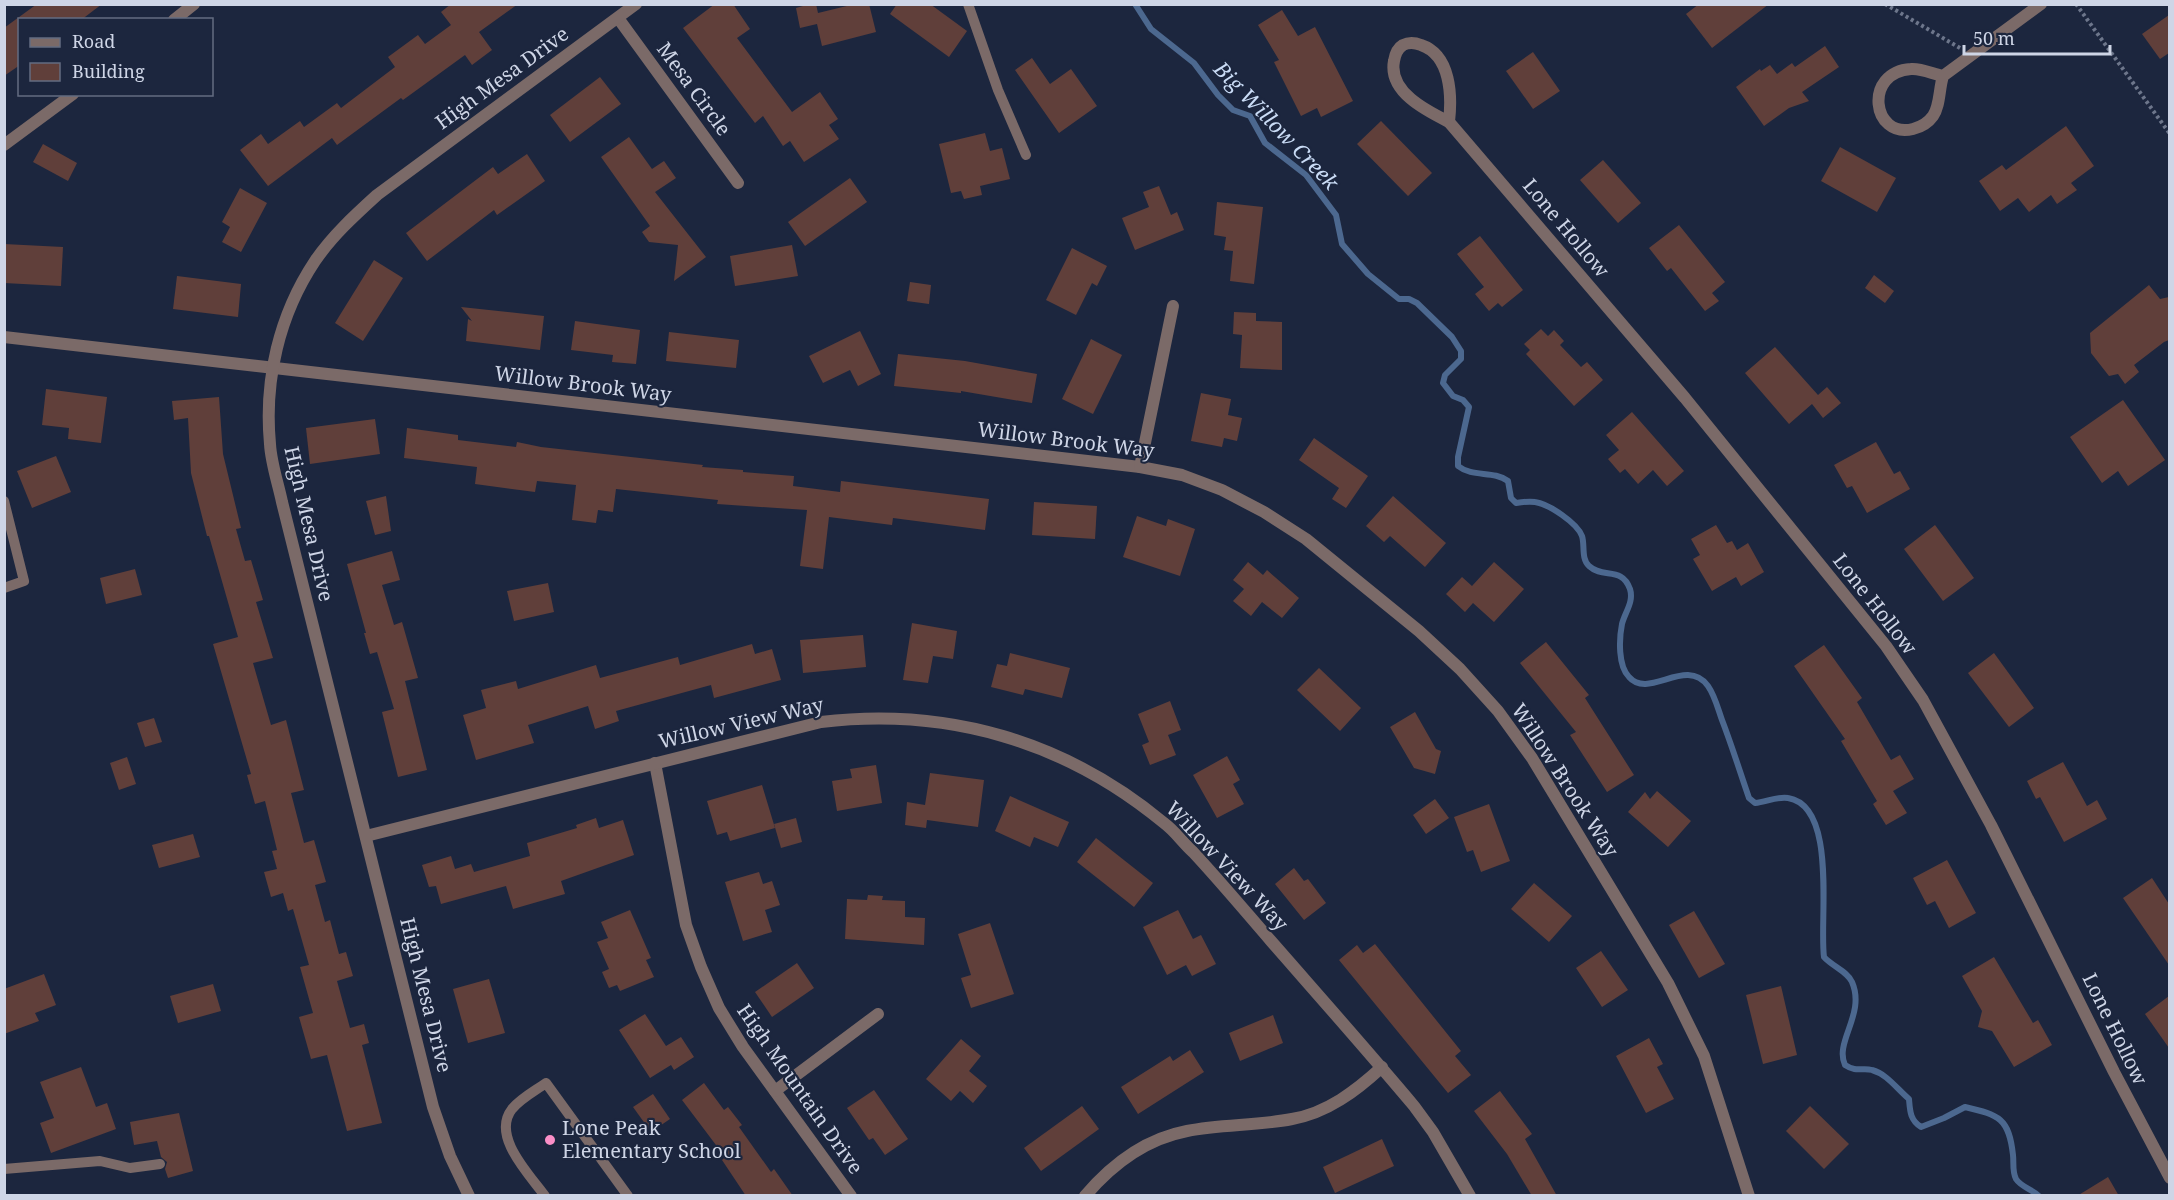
<svg xmlns="http://www.w3.org/2000/svg" width="2174" height="1200" viewBox="0 0 2174 1200" font-family="'Noto Serif',serif">
<style>
.lines{fill:none;stroke-linecap:round;stroke-linejoin:round}
.stream{stroke:#4c688f;stroke-width:6}
.building{fill:#603f3a}
.path{stroke:#6d768b;stroke-width:4;stroke-dasharray:3 3;stroke-linecap:butt}
.lane{stroke:#7b6a68;stroke-width:10}
.street{stroke:#7b6a68;stroke-width:12}
.poi-dot{fill:#fa8fc7;stroke:#1c263e;stroke-width:2}
.labels{text-anchor:middle;stroke-width:4.5;stroke-linejoin:round;paint-order:stroke}
.street-label{font-size:20px;fill:#ced5e6;stroke:#1c263e}
.poi-label{font-size:20px;fill:#ced5e6;stroke:#1c263e;text-anchor:start}
.water-label{font-size:21px;font-style:italic;fill:#cadcf6;stroke:#1c263e}
</style>
<rect width="100%" height="100%" fill="#1c263e"/>
<g class="lines">
<path class="stream" d="M1135 4 1151 29 1194 63 1218 95 1233 110 1250 116 1265 143 1306 175 1336 215 1342 244 1368 274 1399 299H1409L1417 303 1452 337 1461 351V359L1445 375 1443 383 1453 396 1463 400 1469 407 1458 457V466C1473 478 1493 470 1508 481L1511 498 1516 503C1522 502 1529 501 1535 502 1549 504 1577 523 1582 536 1585 545 1581 559 1589 566 1603 579 1622 566 1630 589 1634 602 1625 612 1622 624 1619 639 1618 666 1629 677 1649 700 1686 656 1708 686 1715 696 1718 709 1722 720 1732 746 1740 772 1749 798L1755 803C1766 802 1778 796 1788 798 1838 806 1819 921 1824 957 1832 966 1848 972 1852 982 1866 1014 1834 1042 1845 1065 1857 1073 1862 1067 1872 1070 1887 1074 1897 1089 1909 1099 1910 1111 1910 1120 1921 1127L1944 1118 1965 1107C1999 1115 2009 1118 2013 1155 2014 1163 2012 1171 2016 1179 2021 1187 2032 1189 2039 1196"/>
</g>
<g class="building">
<path d="M37 4H102L81 20H20V65L4 76V28Z"/>
<path d="M451 4H518L479 32 492 50 472 65 465 55 403 100 401 98 337 145 332 138 268 186 240 150 261 134 268 144 300 121 304 127 337 103 341 108 395 67 388 57 418 35 425 44 451 25 441 12Z"/>
<path d="M715 4H733L750 29 737 38 792 112 820 92 838 119 829 125 839 139 804 162 790 141 783 146 763 116 755 123 683 28Z"/>
<path d="M810 4H816L818 13 855 4H869L876 32 822 46 817 24 800 28 796 8Z"/>
<path d="M897 4H930L967 31 949 57 890 14Z"/>
<path d="M1699 4H1769L1712 48 1686 14Z"/>
<path d="M1282 10 1298 36 1315 27 1353 101 1321 117 1317 108 1301 116 1274 62 1279 60 1258 25Z"/>
<path d="M2169 15V53L2160 59 2142 34Z"/>
<path d="M1825 46 1839 67 1802 92 1809 101 1789 108 1764 126 1736 87 1760 69 1761 71 1770 65 1777 74 1792 63 1795 67Z"/>
<path d="M1533 52 1560 91 1533 109 1506 71Z"/>
<path d="M1032 58 1050 84 1071 69 1097 106 1059 133 1015 70Z"/>
<path d="M600 77 621 104 570 142 550 115Z"/>
<path d="M1381 121 1432 173 1408 196 1357 144Z"/>
<path d="M2066 126 2094 166 2071 183 2077 190 2057 204 2051 195 2029 212 2018 198 2000 211 1979 181 2002 165 2006 170Z"/>
<path d="M985 133 990 151 1002 148 1010 179 980 186 982 195 964 199 961 191 951 193 939 144Z"/>
<path d="M629 137 652 169 664 161 676 178 655 192 706 257 674 281 678 245 649 242 642 232 650 226 601 157Z"/>
<path d="M43 144 77 163 68 181 33 162Z"/>
<path d="M1840 147 1896 178 1877 212 1821 181Z"/>
<path d="M527 154 545 181 497 215 494 210 427 261 406 233 493 167 498 174Z"/>
<path d="M1603 160 1641 203 1618 223 1580 180Z"/>
<path d="M850 178 867 202 805 246 788 222Z"/>
<path d="M1159 186 1171 215 1177 212 1184 230 1135 250 1122 218 1149 207 1143 192Z"/>
<path d="M240 188 267 203 241 252 222 242 230 227 222 222Z"/>
<path d="M1217 202 1263 207 1254 284 1230 281 1233 251 1224 250 1226 237 1214 235Z"/>
<path d="M1679 225 1725 282 1712 293 1719 301 1705 311 1671 268 1667 271 1649 248Z"/>
<path d="M1480 236 1523 290 1502 307 1498 303 1489 311 1475 294 1484 287 1457 254Z"/>
<path d="M4 244 63 247 61 286 4 283Z"/>
<path d="M792 245 798 276 735 286 730 256Z"/>
<path d="M1072 248 1107 266 1097 286 1092 283 1076 315 1046 300Z"/>
<path d="M374 260 403 278 363 341 335 323Z"/>
<path d="M1874 275 1894 291 1885 303 1865 288Z"/>
<path d="M177 276 241 284 238 317 173 309Z"/>
<path d="M910 282 931 285 929 304 907 301Z"/>
<path d="M2149 285 2160 299 2169 297V340L2164 342 2134 365 2139 372 2125 384 2118 374 2109 376 2091 353 2090 333Z"/>
<path d="M461 307 544 316 540 350 466 341 468 319 472 321Z"/>
<path d="M1234 312 1256 313V321L1282 322V370L1240 368 1242 335 1233 334Z"/>
<path d="M575 321 640 330 636 364 612 362 613 355 571 350Z"/>
<path d="M1541 329 1548 336 1554 330 1564 341 1560 345 1581 367 1587 362 1603 380 1574 406 1526 354 1530 350 1524 344Z"/>
<path d="M860 331 881 374 858 386 850 370 823 383 809 356Z"/>
<path d="M669 332 739 340 736 368 666 361Z"/>
<path d="M1091 339 1122 355 1093 414 1062 399Z"/>
<path d="M1775 347 1818 395 1827 387 1841 403 1823 418 1812 404 1789 424 1745 373Z"/>
<path d="M898 354 965 361 1037 374 1032 403 961 391V393L894 386Z"/>
<path d="M46 389 107 397 101 443 68 439 69 428 42 425Z"/>
<path d="M1201 393 1231 399 1228 415 1242 418 1237 441 1224 438 1222 447 1191 441Z"/>
<path d="M219 397 223 454 241 528 236 529 245 561 251 560 263 600 256 602 273 658 253 663 271 725 286 720 304 790 291 793 304 843 314 840 326 882 315 885 325 922 330 920 339 954 346 952 353 976 337 981 350 1028 364 1024 369 1043 362 1045 382 1123 347 1131 327 1055 311 1059 299 1017 313 1013 300 967 309 965 293 909 288 911 283 893 271 897 264 872 277 869 272 851 277 850 265 801 255 804 247 775 251 774 213 644 238 637 209 536H207L191 473 188 418 174 420 172 401Z"/>
<path d="M2123 400 2165 460 2128 486 2118 471 2102 483 2070 437Z"/>
<path d="M1632 412 1684 471 1667 486 1653 470 1638 484 1625 469 1620 473 1608 459 1619 450 1606 435Z"/>
<path d="M375 419 380 454 310 464 306 428Z"/>
<path d="M407 428 458 435V440L516 447 517 442 541 447 703 465 702 467 743 470V472L794 476 793 486 840 492 841 481 989 499 985 530 893 518 892 525 829 517 823 569 800 566 807 510 717 504 718 500 616 489 613 512 598 510 596 523 572 520 576 485 537 481 535 492 475 484 477 467 404 458Z"/>
<path d="M1314 438 1368 476 1346 508 1332 499 1339 488 1299 460Z"/>
<path d="M1876 442 1894 474 1900 471 1910 489 1867 513 1852 486 1847 488 1834 465Z"/>
<path d="M56 456 71 492 32 508 17 471Z"/>
<path d="M386 496 391 531 375 535 366 501Z"/>
<path d="M1393 496 1446 543 1425 567 1390 536 1384 542 1366 526Z"/>
<path d="M1034 502 1097 506 1095 539 1032 535Z"/>
<path d="M1137 516 1166 526 1168 519 1195 529 1180 576 1123 557Z"/>
<path d="M1716 525 1727 543 1732 541 1737 550 1748 543 1764 572 1741 586 1736 577 1712 591 1693 559 1700 555 1691 539Z"/>
<path d="M1935 525 1974 578 1943 601 1904 549Z"/>
<path d="M392 551 400 580 382 585 394 625 402 622 418 678 405 681 427 770 398 777 382 712 394 709 377 652 370 654 364 633H366L347 564Z"/>
<path d="M1248 562 1263 575 1267 570 1299 598 1282 618 1262 602 1251 616 1233 601 1244 589 1233 580Z"/>
<path d="M1494 562 1524 589 1494 622 1473 603 1465 612 1446 594 1462 577 1472 586Z"/>
<path d="M135 569 142 595 106 604 100 578Z"/>
<path d="M548 583 554 612 514 621 507 591Z"/>
<path d="M912 623 957 631 953 659 933 656 928 683 903 680Z"/>
<path d="M863 635 866 667 803 673 800 640Z"/>
<path d="M1546 642 1589 695 1585 698 1634 775 1607 792 1570 735 1576 732 1520 663Z"/>
<path d="M752 644 755 654 772 649 781 680 714 698 711 685 616 711 619 721 595 729 588 706 528 725 534 743 476 760 463 715 486 708 481 690 516 681 518 689 596 665 600 678 678 657 680 665Z"/>
<path d="M1824 645 1862 698 1857 702 1891 760 1900 755 1914 779 1893 791 1907 813 1886 825 1873 804 1877 801 1841 741 1845 739 1794 666Z"/>
<path d="M1010 653 1070 668 1062 698 1025 689 1023 695 991 687 997 664 1007 666Z"/>
<path d="M1994 653 2034 708 2009 727 1968 673Z"/>
<path d="M1319 668 1361 708 1340 731 1297 690Z"/>
<path d="M1170 701 1181 730 1168 735 1176 755 1150 765 1142 745 1149 742 1138 714Z"/>
<path d="M1415 712 1436 749 1441 751 1435 774 1414 768 1390 727Z"/>
<path d="M154 718 162 742 145 747 137 723Z"/>
<path d="M1227 756 1240 780 1233 784 1244 804 1217 818 1193 775Z"/>
<path d="M127 757 136 784 119 790 110 763Z"/>
<path d="M2063 762 2087 806 2097 800 2107 819 2064 842 2040 797 2036 799 2027 781Z"/>
<path d="M876 765 882 803 837 811 832 781 852 778 850 769Z"/>
<path d="M930 773 984 780 978 827 927 820 926 828 905 825 907 802 925 805Z"/>
<path d="M762 785 775 828 730 841 727 832 717 835 707 801Z"/>
<path d="M1657 791 1691 821 1668 847 1628 812 1645 792 1650 799Z"/>
<path d="M1010 796 1069 822 1058 847 1034 837 1030 847 995 831Z"/>
<path d="M1435 799 1449 818 1426 834 1413 815Z"/>
<path d="M1489 804 1510 861 1481 872 1473 850 1467 852 1454 817Z"/>
<path d="M596 818 599 828 623 820 634 855 561 881 565 894 513 909 506 886 441 904 436 886 429 887 422 865 451 856 455 869 471 864 474 872 530 856 527 843 577 828 576 825Z"/>
<path d="M796 818 802 842 781 848 774 824Z"/>
<path d="M193 834 200 857 159 868 152 845Z"/>
<path d="M1096 838 1153 883 1134 907 1077 862Z"/>
<path d="M1947 860 1976 913 1949 928 1935 901 1927 905 1913 878Z"/>
<path d="M1294 868 1304 881 1308 879 1326 903 1304 920 1275 884Z"/>
<path d="M759 872 763 884 772 881 780 905 765 910 772 932 743 941 725 882Z"/>
<path d="M2152 878 2169 904V965L2123 898Z"/>
<path d="M1534 883 1572 916 1549 942 1511 909Z"/>
<path d="M868 895 883 896 882 900 905 901V917L925 918 924 945 845 939 847 899 867 900Z"/>
<path d="M630 910 651 958 646 960 654 977 620 991 617 985 609 988 602 972 609 969 597 942 608 938 601 922Z"/>
<path d="M1178 910 1193 939 1201 935 1216 964 1192 976 1186 965 1167 975 1143 927Z"/>
<path d="M1694 911 1725 964 1699 978 1669 925Z"/>
<path d="M990 923 1014 994 971 1008 961 978 971 975 958 934Z"/>
<path d="M1375 944 1461 1051 1455 1056 1471 1075 1448 1093 1339 960 1357 945 1363 953Z"/>
<path d="M1601 951 1628 990 1602 1007 1576 968Z"/>
<path d="M1994 957 2033 1023 2038 1020 2052 1045 2014 1067 1992 1031 1978 1027 1982 1011 1962 976Z"/>
<path d="M797 963 814 988 772 1017 755 992Z"/>
<path d="M44 974 56 1005 35 1013 39 1021 4 1034V989Z"/>
<path d="M489 979 505 1033 468 1043 453 989Z"/>
<path d="M213 984 221 1011 178 1023 170 996Z"/>
<path d="M1781 986 1797 1055 1763 1064 1746 995Z"/>
<path d="M2169 996V1048L2145 1014Z"/>
<path d="M645 1014 666 1046 681 1037 694 1057 674 1070 671 1065 650 1078 619 1030Z"/>
<path d="M1273 1015 1283 1043 1240 1061 1229 1033Z"/>
<path d="M1649 1038 1663 1064 1657 1067 1674 1099 1646 1113 1616 1056Z"/>
<path d="M961 1039 981 1056 969 1071 987 1086 973 1103 960 1091 951 1101 926 1079Z"/>
<path d="M1190 1050 1204 1072 1138 1114 1121 1087 1170 1056 1173 1061Z"/>
<path d="M81 1067 96 1107 107 1103 116 1129 51 1153 40 1123 54 1118 40 1082Z"/>
<path d="M704 1083 724 1110 728 1107 742 1125 739 1127 771 1172 774 1169 793 1196H746L722 1160 725 1157 682 1100Z"/>
<path d="M874 1090 908 1139 885 1155 873 1138 869 1140 847 1108Z"/>
<path d="M1500 1091 1532 1134 1525 1139 1557 1196H1532L1507 1154 1474 1111Z"/>
<path d="M653 1094 670 1119 651 1132 633 1107Z"/>
<path d="M1082 1106 1099 1129 1041 1171 1024 1148Z"/>
<path d="M1810 1106 1849 1144 1824 1169 1786 1131Z"/>
<path d="M179 1113 193 1171 168 1178 165 1169 167 1162 161 1157 157 1141 134 1145 130 1122Z"/>
<path d="M1382 1139 1394 1166 1335 1193 1323 1167Z"/>
<path d="M2108 1177 2119 1196H2077Z"/>
</g>
<g class="lines">
<g class="path">
<path d="M1885 4 1960 48"/>
<path d="M2076 4 2170 134"/>
</g>
<g class="lane">
<path d="M968 4 998 90 1026 155"/>
<path d="M4 501 24 581 4 588"/>
<path d="M4 1169 100 1161 130 1168 160 1164"/>
<path d="M545 1196C529 1174 491 1136 512 1109 521 1098 535 1091 546 1083L628 1196"/>
</g>
<g class="street">
<path d="M618 18 738 183"/>
<path d="M174 20 194 4"/>
<path d="M1943 76C1933 74 1921 68 1911 69 1863 72 1872 139 1913 129 1921 127 1928 123 1933 116 1940 106 1939 89 1943 76L2041 4"/>
<path d="M1449 122C1452 96 1451 55 1421 45 1416 43 1409 42 1403 45 1398 48 1395 55 1394 61 1388 92 1427 111 1449 122L1685 398 1886 646 1923 700 1991 825 2114 1072 2170 1178"/>
<path d="M4 145 73 94"/>
<path d="M4 337 1140 467 1182 475 1222 490 1264 512 1306 539 1419 631 1460 669 1498 711 1532 758 1668 983 1704 1056 1749 1196"/>
<path d="M1140 467 1173 306"/>
<path d="M655 763 686 925 701 967 719 1008 743 1047 851 1196"/>
<path d="M366 836 821 722C948 707 1065 741 1164 823 1175 831 1183 843 1193 852 1220 881 1245 911 1271 941 1319 996 1367 1050 1414 1106L1433 1132 1470 1196"/>
<path d="M775 1091 878 1014"/>
<path d="M469 1196 450 1156 433 1107 282 502C278 483 271 463 270 444 264 380 279 315 315 261 332 236 355 215 377 195L636 4"/>
<path d="M1085 1196C1113 1163 1145 1139 1187 1131 1221 1124 1257 1126 1292 1119 1327 1113 1356 1091 1382 1067"/>
</g>
</g>
<circle class="poi-dot" cx="550" cy="1140" r="6"/>
<g class="labels">
<g class="street-label">
<text transform="translate(502 78) rotate(-36)" y="7">High Mesa Drive</text>
<text transform="translate(694 89) rotate(54)" y="7">Mesa Circle</text>
<text transform="translate(1566 228) rotate(50)" y="7">Lone Hollow</text>
<text transform="translate(583 384) rotate(7)" y="7">Willow Brook Way</text>
<text transform="translate(1066 440) rotate(7)" y="7">Willow Brook Way</text>
<text transform="translate(309 524) rotate(77)" y="7">High Mesa Drive</text>
<text transform="translate(1875 604) rotate(52)" y="7">Lone Hollow</text>
<text transform="translate(741 723) rotate(-13)" y="7">Willow View Way</text>
<text transform="translate(1565 780) rotate(57)" y="7">Willow Brook Way</text>
<text transform="translate(1227 866) rotate(47)" y="7">Willow View Way</text>
<text transform="translate(426 995) rotate(76)" y="7">High Mesa Drive</text>
<text transform="translate(2115 1029) rotate(64)" y="7">Lone Hollow</text>
<text transform="translate(800 1089) rotate(55)" y="7">High Mountain Drive</text>
</g>
<g class="poi-label">
<text x="562" y="1135">Lone Peak<tspan x="562" dy="23">Elementary School</tspan></text>
</g>
<g class="water-label">
<text transform="translate(1276 126) rotate(46)" y="7">Big Willow Creek</text>
</g>
</g>
<rect width="2174" height="1200" fill="none" stroke="#ced5e6" stroke-width="12"/>
<rect x="18" y="18" width="195" height="78" fill="#1c263e" stroke="#636c81" stroke-width="1.5"/>
<rect x="30" y="38" width="30" height="9" fill="#7b6a68" stroke="#636c81" stroke-width="1.5"/>
<text x="72" y="48" font-size="18" fill="#ced5e6">Road</text>
<rect x="30" y="63" width="30" height="18" fill="#603f3a" stroke="#636c81" stroke-width="1.5"/>
<text x="72" y="78" font-size="18" fill="#ced5e6">Building</text>
<path d="M1964 45v9h146v-9" fill="none" stroke="#ced5e6" stroke-width="3"/>
<text x="1973" y="45" font-size="18" fill="#ced5e6" stroke="#1c263e" stroke-width="4.5" paint-order="stroke">50 m</text>
</svg>
